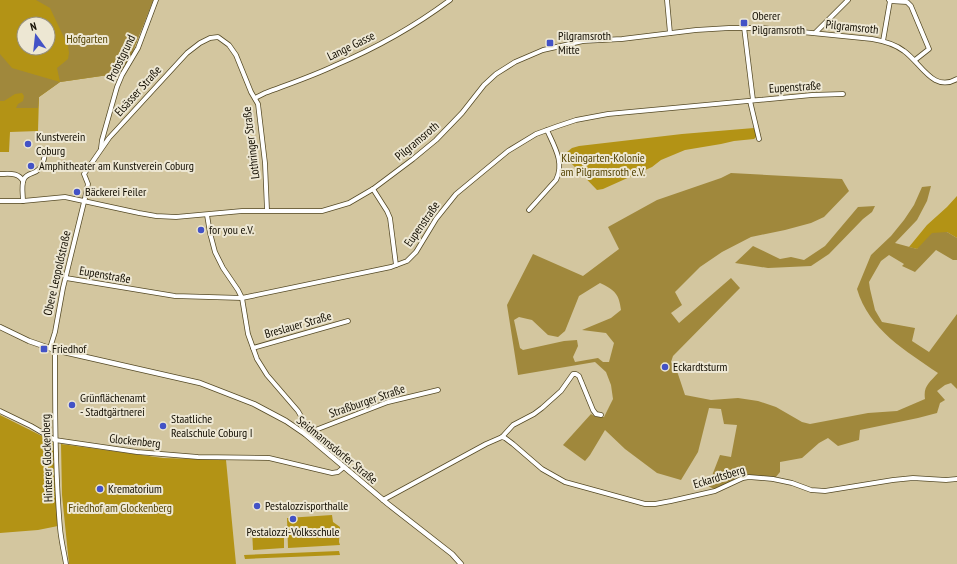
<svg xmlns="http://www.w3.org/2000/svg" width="957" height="564" viewBox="0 0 957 564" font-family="'PT Sans Narrow',sans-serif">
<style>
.green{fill:#b39315;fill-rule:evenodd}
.forest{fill:#a0883c;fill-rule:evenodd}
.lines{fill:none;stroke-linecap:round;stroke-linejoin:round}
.minor-casing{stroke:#554a26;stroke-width:5.5}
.tertiary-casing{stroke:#554a26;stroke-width:6}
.minor{stroke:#fff;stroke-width:4}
.tertiary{stroke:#fff;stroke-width:4.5}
.poi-dot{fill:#4352c6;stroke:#ede7d3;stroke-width:1.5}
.labels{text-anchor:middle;stroke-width:4;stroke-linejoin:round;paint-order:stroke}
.poi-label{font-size:12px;fill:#130e02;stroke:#ede7d3;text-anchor:start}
.street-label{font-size:12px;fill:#130e02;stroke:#ede7d3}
.park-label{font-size:12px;fill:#554404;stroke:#ede7d3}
</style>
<rect width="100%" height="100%" fill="#d3c69f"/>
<g class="green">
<path d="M0 0H153L133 51 122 73 60 82 39 97 38 131 10 132 9 152H0ZM24 24H48V48H24Z"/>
<path d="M754 128 757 136 754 139 734 141 721 144 685 150 661 160 652 167 603 189 597 190 571 163 566 157 567 152 572 148 579 146 682 134Z"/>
<path d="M957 196V238L947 232 917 249 909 247 927 225 947 207Z"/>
<path d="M0 415 54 442 58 526 38 530 0 533Z"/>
<path d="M61 444 163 458 226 460 236 564H69L62 495Z"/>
<path d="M332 515 333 522 340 527 339 542 340 545 288 548 287 518Z"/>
<path d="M284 528V548L253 550 252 529Z"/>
<path d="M339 551 340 555 245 559 244 555Z"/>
</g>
<g class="forest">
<path d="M36 0H153L133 51 122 73 60 82 39 97 38 108H16L18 104 23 101 24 96 22 93 15 94 4 101H0V54L12 68 60 82 57 68 68 59 69 53 68 46 50 8Z"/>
<path d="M731 173 842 179 849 191 824 217 811 223 785 230 751 237 722 252 700 267 675 292 682 305 671 313 679 323 731 278 740 288 673 356 671 362 677 371 685 395 711 400 738 398 758 401 776 407 802 422 810 424 868 413 897 411 925 399C923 386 930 382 938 373 906 351 869 330 857 289L871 255 891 236 904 220 914 205 922 187 931 186 927 201 917 220 895 243 917 249 932 233 947 232 957 238V260H953L936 250 915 272 902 266 904 264 889 255 881 261 869 282 870 289 875 310 882 322 915 328 912 341 929 352 957 314V389L951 383 945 385 937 391 945 400 940 403 937 413 918 418 860 430 859 440 838 446 828 438 819 443 802 458 780 462V472L775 478 764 476H742L716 490 708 486 720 455 731 457 737 425 724 424 721 409 709 408 698 452 681 480 657 473 625 449 605 430 590 455 585 461 563 445 591 414 596 417H604L613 399 611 385 606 372 595 362 518 375 507 305 533 254 583 276 619 249 608 227 657 200 721 178ZM600 283C615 290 619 294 621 310L611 318 582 330 606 333 614 343 609 362H603L598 358 575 362 573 357 578 346 577 340 564 341 523 350 520 348 514 320 519 317 532 320 548 335 558 337 565 331 579 296Z"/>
<path d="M875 206 872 212 863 219 829 254 811 266 768 268 735 263 753 246 780 259 791 257 804 260 825 246 858 207Z"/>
</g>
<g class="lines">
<defs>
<g id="minor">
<path d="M667 0 670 33"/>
<path d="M890 1 907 2 911 6 929 49 915 60"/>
<path d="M744 27 753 100"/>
<path d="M815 33 848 0"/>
<path d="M883 41 890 1 889 0"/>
<path d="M255 98 265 93C289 84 313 76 336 65 376 48 415 26 450 0"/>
<path d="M750 101 759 139"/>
<path d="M101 148 102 140 117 87 122 75 138 48 156 0"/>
<path d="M0 174C9 174 18 172 23 181"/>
<path d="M373 189 387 211 390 218 396 265"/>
<path d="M0 201H23L65 197 139 213 156 216 176 217 242 211H322L349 203 373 189 413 159 436 140 462 113 484 85 496 74 515 62 543 50 583 41 622 39 696 30 729 28H761L872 39C884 41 895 44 904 51 921 63 933 93 957 79"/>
<path d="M23 201C23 195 21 185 24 179 29 169 41 179 45 154"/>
<path d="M529 210 556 180C565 163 554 146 547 130"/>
<path d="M207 215 210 233 215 252 223 268 238 290 242 298 248 334 257 359 267 375 298 411 302 418 305 434 388 402 438 390"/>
<path d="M66 278 175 296 242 298 391 267 407 261 416 252 436 219 456 194 508 151 536 134 558 126 576 120 608 114 812 95 843 94"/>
<path d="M50 348 55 332 63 288 85 198 88 184 84 174 109 138 187 53 200 43 210 38 218 37 229 45 236 55 251 92 258 104 265 163 267 210"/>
<path d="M253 348 348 321"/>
<path d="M55 350C55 409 55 469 60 528 61 540 64 552 66 564"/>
<path d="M0 411 31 426 55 440 137 452 198 457 269 458 332 473 338 472 344 467"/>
<path d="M502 437 505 438 513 444 542 469 565 482 645 504H655L671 501 715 491 743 478 749 477 773 479 792 483 811 490 825 491 893 480 913 478 946 480 957 479"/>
<path d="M383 500 486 444 502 437 513 425 534 414 542 408 561 391 573 374H576L579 376 593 410 596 414 601 415"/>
</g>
<path id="tertiary" d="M0 327 29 341 55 350 200 383 254 404 286 421 305 434 388 504 452 554 461 564"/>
</defs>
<use href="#minor" class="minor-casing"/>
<use href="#tertiary" class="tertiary-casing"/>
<use href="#minor" class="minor"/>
<use href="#tertiary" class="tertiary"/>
</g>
<g class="poi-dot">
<rect x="740" y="19" width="8" height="8" rx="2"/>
<rect x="546" y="39" width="8" height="8" rx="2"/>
<circle cx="28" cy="144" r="4"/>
<circle cx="31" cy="166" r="4"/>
<circle cx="77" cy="192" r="4"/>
<circle cx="201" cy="230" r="4"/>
<rect x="40" y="345" width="8" height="8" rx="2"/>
<circle cx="665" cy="367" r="4"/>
<circle cx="72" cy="405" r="4"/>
<circle cx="163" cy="426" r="4"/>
<circle cx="100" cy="489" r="4"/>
<circle cx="257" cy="506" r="4"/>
<circle cx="293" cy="519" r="4"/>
</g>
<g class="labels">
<g class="poi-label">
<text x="752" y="20">Oberer<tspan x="752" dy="14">Pilgramsroth</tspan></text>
<text x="558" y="40">Pilgramsroth<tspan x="558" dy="14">Mitte</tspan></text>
<text x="36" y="141">Kunstverein<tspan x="36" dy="14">Coburg</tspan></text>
<text x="39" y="170">Amphitheater am Kunstverein Coburg</text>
<text x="85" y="196">Bäckerei Feiler</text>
<text x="209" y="234">for you e.V.</text>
<text x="52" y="353">Friedhof</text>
<text x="673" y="371">Eckardtsturm</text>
<text x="80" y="402">Grünflächenamt<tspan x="80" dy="14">- Stadtgärtnerei</tspan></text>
<text x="171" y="423">Staatliche<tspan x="171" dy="14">Realschule Coburg I</tspan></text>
<text x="108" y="493">Krematorium</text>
<text x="265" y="510">Pestalozzisporthalle</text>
<text x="293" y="536" text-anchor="middle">Pestalozzi-Volksschule</text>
</g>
<g class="street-label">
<text transform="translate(852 27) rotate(6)" y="4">Pilgramsroth</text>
<text transform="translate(351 46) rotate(-26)" y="4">Lange Gasse</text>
<text transform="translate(121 58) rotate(-64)" y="4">Probstgrund</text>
<text transform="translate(795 87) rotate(-4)" y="4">Eupenstraße</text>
<text transform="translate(138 91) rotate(-48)" y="4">Elsässer Straße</text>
<text transform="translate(417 141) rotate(-40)" y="4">Pilgramsroth</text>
<text transform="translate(251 143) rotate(-97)" y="4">Lothringer Straße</text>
<text transform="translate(422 224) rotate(-55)" y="4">Eupenstraße</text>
<text transform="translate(57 273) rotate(-77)" y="4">Obere Leopoldstraße</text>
<text transform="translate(105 275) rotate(10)" y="4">Eupenstraße</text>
<text transform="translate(298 325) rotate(-16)" y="4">Breslauer Straße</text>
<text transform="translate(367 401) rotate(-19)" y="4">Straßburger Straße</text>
<text transform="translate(135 441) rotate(6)" y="4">Glockenberg</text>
<text transform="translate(337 450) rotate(39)" y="4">Seidmannsdorfer Straße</text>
<text transform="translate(47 458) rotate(-92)" y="4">Hinterer Glockenberg</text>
<text transform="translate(719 477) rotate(-17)" y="4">Eckardtsberg</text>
</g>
<g class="park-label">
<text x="87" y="43">Hofgarten</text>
<text x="603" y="162">Kleingarten-Kolonie<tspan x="603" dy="14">am Pilgramsroth e.V.</tspan></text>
<text x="120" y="512">Friedhof am Glockenberg</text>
</g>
</g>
<g transform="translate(36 36) rotate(345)"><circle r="19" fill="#ede7d3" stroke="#96907f"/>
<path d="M0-3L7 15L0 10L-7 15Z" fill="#4352c6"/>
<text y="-6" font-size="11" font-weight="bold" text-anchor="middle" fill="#130e02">N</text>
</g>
</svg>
